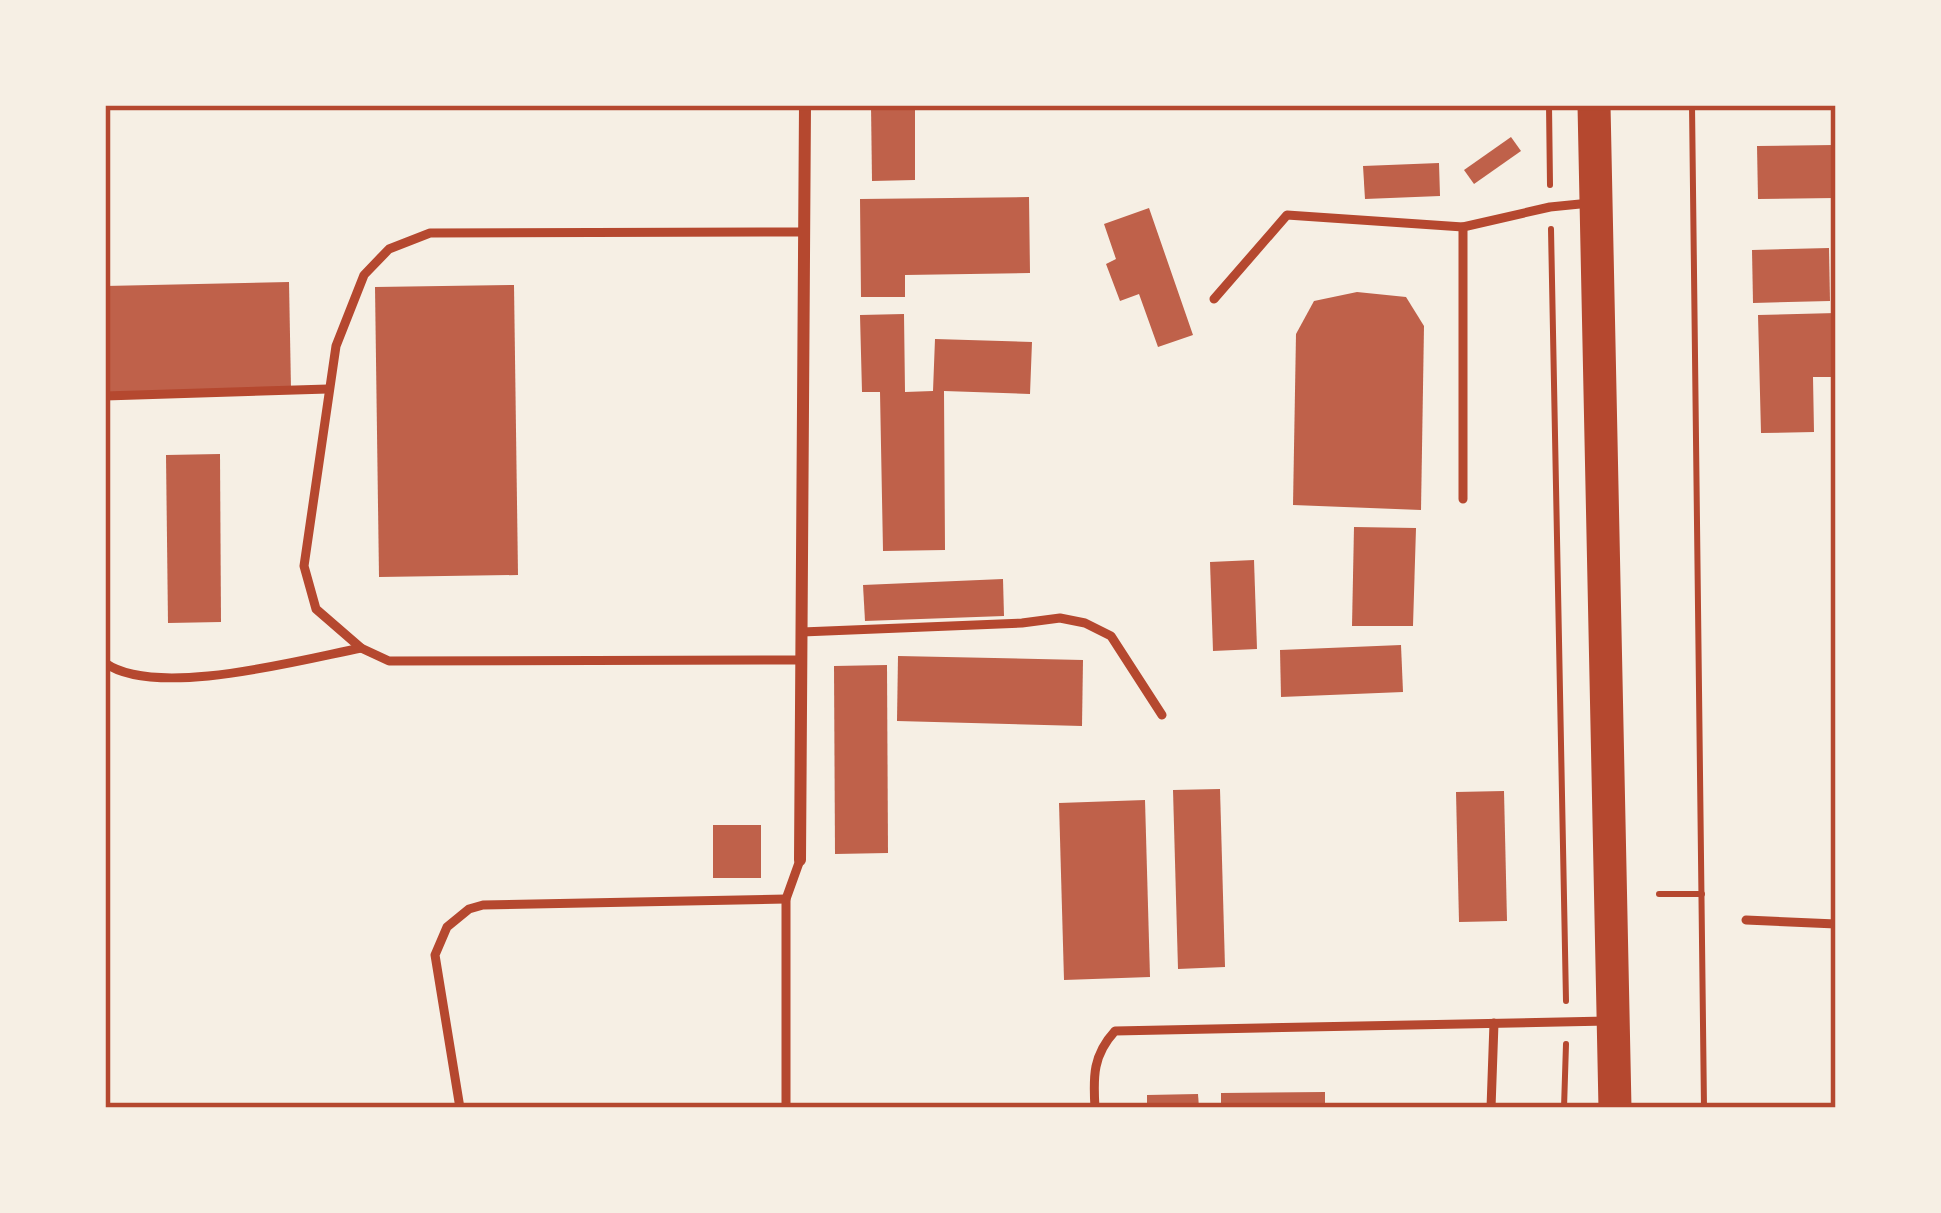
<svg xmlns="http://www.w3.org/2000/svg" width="1941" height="1213" viewBox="0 0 1941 1213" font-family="'Alegreya Sans',sans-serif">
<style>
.building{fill:#bf614a}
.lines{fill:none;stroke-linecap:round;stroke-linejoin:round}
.path{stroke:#b5482f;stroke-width:6}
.service{stroke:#b5482f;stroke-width:9}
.minor{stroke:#b5482f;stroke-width:12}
.trunk{stroke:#b5482f;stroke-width:33}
.neatline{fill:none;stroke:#b5482f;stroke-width:4.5}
</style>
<rect width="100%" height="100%" fill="#f6efe4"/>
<g class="building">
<path d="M871 105H915V180L872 181Z"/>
<path d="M1511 137 1521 151 1474 184 1464 170Z"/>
<path d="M1834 145 1835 198 1758 199 1757 146Z"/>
<path d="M1439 163 1440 196 1365 199 1363 166Z"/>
<path d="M1029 197 1030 273 905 275V297H861L860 199Z"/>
<path d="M1149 208 1193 335 1158 347 1139 294 1120 301 1106 264 1116 259 1104 224Z"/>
<path d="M1829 248 1830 301 1753 303 1752 250Z"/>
<path d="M289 282 291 389 105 393V286Z"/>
<path d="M514 285 518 575 379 577 375 287Z"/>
<path d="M1357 292 1406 297 1424 326 1421 510 1293 505 1296 334 1314 301Z"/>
<path d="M1836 313V377H1813L1814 432 1761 433 1758 315Z"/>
<path d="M904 314 905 392 933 391 935 339 1032 342 1030 394 944 391 945 550 883 551 880 392H862L860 315Z"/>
<path d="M220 454 221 622 168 623 166 455Z"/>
<path d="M1354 527 1416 528 1413 626H1352Z"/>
<path d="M1254 560 1257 649 1213 651 1210 562Z"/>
<path d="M1003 579 1004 616 865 621 863 585Z"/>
<path d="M1401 645 1403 692 1281 697 1280 650Z"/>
<path d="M898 656 1083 660 1082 726 897 721Z"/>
<path d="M887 665 888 853 835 854 834 666Z"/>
<path d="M1220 789 1225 967 1178 969 1173 790Z"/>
<path d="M1504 791 1507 921 1459 922 1456 792Z"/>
<path d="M1145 800 1150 977 1064 980 1059 803Z"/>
<rect x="713" y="825" width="48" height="53"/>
<path d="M1325 1092V1108H1221V1093Z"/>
<path d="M1198 1094 1199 1108H1147V1095Z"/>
</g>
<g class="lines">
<g class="path">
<path d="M1549 105 1550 185"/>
<path d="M1692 105 1704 1108"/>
<path d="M1551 229 1566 1001"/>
<path d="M1659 894H1702"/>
<path d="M1564 1108 1566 1044"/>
</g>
<g class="service">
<path d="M1214 299 1287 215 1463 227"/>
<path d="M105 396 328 389"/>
<path d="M1463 499V227L1550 207 1590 203"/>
<path d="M802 632 1022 623 1060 618 1085 623 1111 636 1162 715"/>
<path d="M802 660 389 661 361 648 316 609 304 566 336 346 364 275 389 249 430 233 805 232"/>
<path d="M105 663C156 699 300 660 361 648"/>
<path d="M1746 920 1836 924"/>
<path d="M460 1108 435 955 447 927 469 909 483 905 786 899"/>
<path d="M786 1108V899L800 860"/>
<path d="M1095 1108C1093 1076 1093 1055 1115 1031L1608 1021"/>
<path d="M1491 1108 1494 1023"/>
</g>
<path class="minor" d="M800 860 805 105"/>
<path class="trunk" d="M1594 105 1615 1108"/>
</g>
<rect width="1941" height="1213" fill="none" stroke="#f6efe4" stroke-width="216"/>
<rect x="108" y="108" width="1725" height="997" class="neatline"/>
</svg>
